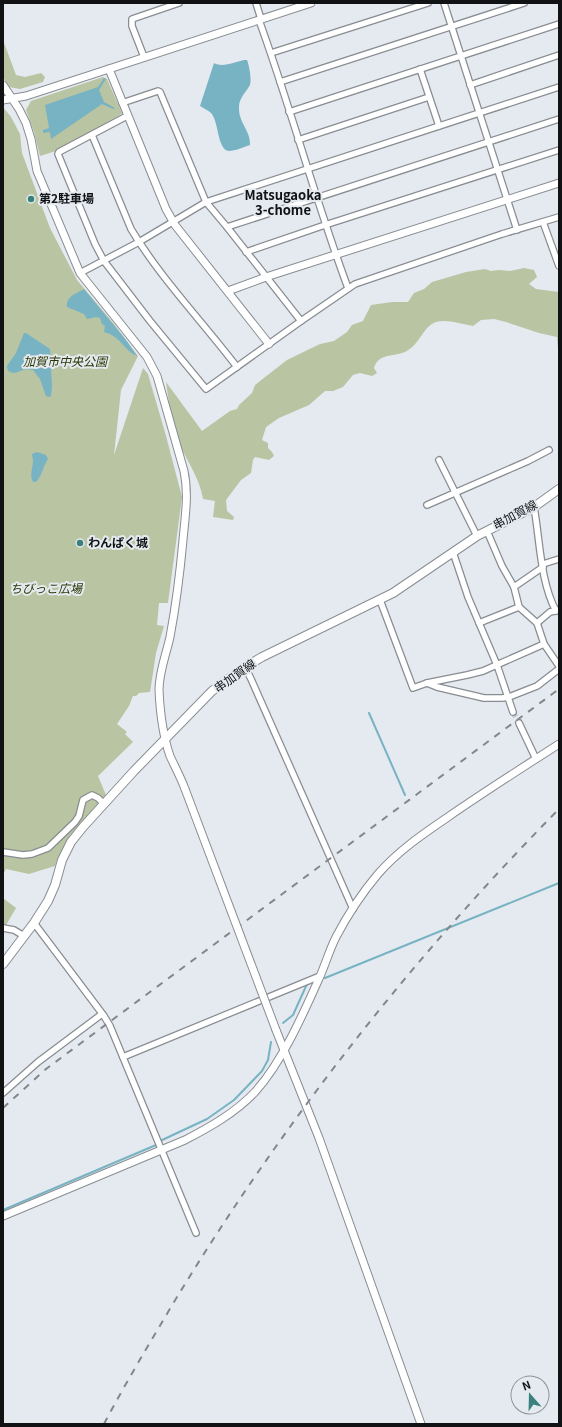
<svg xmlns="http://www.w3.org/2000/svg" width="562" height="1427" viewBox="0 0 562 1427" font-family="Georgia,'Noto Sans JP',serif">
<style>
.green{fill:#b8c4a2}
.water{fill:#77b3c3}
.lines{fill:none;stroke-linecap:round;stroke-linejoin:round}
.stream{stroke:#77b3c3;stroke-width:2}
.minor-tunnel{stroke:#c5cacf;stroke-width:5.5;stroke-dasharray:5.5 3;stroke-linecap:butt}
.minor-casing{stroke:#888d92;stroke-width:8}
.tertiary-casing{stroke:#888d92;stroke-width:9}
.secondary-casing{stroke:#888d92;stroke-width:10}
.minor{stroke:#fff;stroke-width:5.5}
.tertiary{stroke:#fff;stroke-width:7}
.secondary{stroke:#fff;stroke-width:8}
.rail{stroke:#83868b;stroke-width:2;stroke-dasharray:7 7;stroke-linecap:butt}
.tertiary-bridge-casing{stroke:#888d92;stroke-width:9;stroke-linecap:butt}
.tertiary-bridge{stroke:#fff;stroke-width:7}
.poi-dot{fill:#39817d;stroke:#e5eaf0;stroke-width:1.5}
.labels{text-anchor:middle;stroke-width:4;stroke-linejoin:round;paint-order:stroke}
.poi-label{font-size:12px;font-weight:bold;fill:#111214;stroke:#e5eaf0;text-anchor:start}
.park-label{font-size:12px;font-style:italic;fill:#2a3802;stroke:#e5eaf0}
.street-label{font-size:12px;fill:#111214;stroke:#e5eaf0}
.neighbourhood-label{font-size:13px;font-weight:bold;fill:#111214;stroke:#e5eaf0}
</style>
<rect width="100%" height="100%" fill="#e5eaf0"/>
<g class="green">
<path d="M3 40 16 75 25 77 41 73 45 77 43 82 20 89 9 87 3 77Z"/>
<path d="M103 77 107 79 122 113 120 115 56 151 40 156 34 132 26 110 31 101Z"/>
<path d="M3 107 11 117 20 134 22 153 50 228 77 280 114 324 138 356 121 390 114 455 143 368 148 374 166 436 182 497 168 603H159L157 625 164 626 156 653 150 692 139 693 136 696H133L129 706 117 724 127 732 125 734 133 742 98 776 106 795C87 817 64 838 55 866L29 874 6 869 3 875Z"/>
<path d="M524 268 534 270 537 277 529 284 536 289 559 292V360L557 337 539 333 506 322 494 319 481 320 473 326C461 324 448 319 436 322 423 326 420 345 405 352 393 357 378 353 374 368L377 373 372 376 360 373 353 375 343 387 333 391H325L309 405 279 418 266 427 262 440 268 443V448L272 452 274 456 269 460 255 457 253 460 251 473 241 480 226 500 227 511 234 517 233 520 213 517 215 501 203 499C200 479 187 461 179 443 171 424 169 402 166 382L202 431 230 411 237 409 239 405 252 393 255 385 269 374 287 360 320 344 334 341 347 332 352 325 363 321 371 305 392 302H408L414 293 424 289 432 282 466 272 485 269 491 271 499 270 510 271Z"/>
<path d="M3 898 16 908 5 927 3 926Z"/>
</g>
<g class="water">
<path d="M244 60H247C249 64 252 81 250 85 246 92 239 98 239 107 238 122 251 131 250 145 244 147 235 151 229 151 217 150 219 121 211 113 208 110 203 108 200 106L214 63C223 68 234 62 244 60Z"/>
<path d="M104 78 106 79 99 90 104 102 115 108 113 109 102 104 51 139 50 132 43 133V130L49 128 45 105 98 87Z"/>
<path d="M84 289 126 340 137 356C123 350 122 337 104 332L105 326 102 324 100 318 96 317 87 319 84 314 67 307C66 296 76 294 84 289Z"/>
<path d="M24 333H26L50 349 52 387 51 396 49 397 46 396 40 379 33 370 26 369 15 373C10 373 7 371 7 366L16 353Z"/>
<path d="M37 452 46 455 48 459C43 466 42 476 36 482H33C29 474 33 468 33 461 33 458 32 456 32 454Z"/>
</g>
<g class="lines">
<g class="stream">
<path d="M369 713 405 795"/>
<path d="M325 978 559 883"/>
<path d="M283 1023 293 1015 307 984"/>
<path d="M160 1141 207 1119 234 1100 262 1071 268 1060 271 1042"/>
<path d="M3 1210 156 1145"/>
</g>
<path class="minor-tunnel" d="M513 712 519 723"/>
<defs>
<g id="minor">
<path d="M256 3 261 19"/>
<path d="M444 3 517 230"/>
<path d="M259 20C291 108 315 200 348 288"/>
<path d="M271 53 428 3"/>
<path d="M144 57 132 26V19L179 3"/>
<path d="M420 69 439 126"/>
<path d="M280 82 524 3"/>
<path d="M470 85 559 55"/>
<path d="M122 103 158 91 160 92 206 202 227 227 301 321"/>
<path d="M289 112 559 24"/>
<path d="M127 116 59 152 58 154 95 244 104 261 150 321 206 389 301 321 355 284 502 234 559 217"/>
<path d="M92 135 131 229C161 279 202 321 237 367"/>
<path d="M298 140 429 97"/>
<path d="M543 222 559 266"/>
<path d="M227 227 559 119"/>
<path d="M246 252 325 225 559 150"/>
<path d="M80 273 139 242 206 202 559 87"/>
<path d="M439 460 477 536"/>
<path d="M427 505 528 461 549 450"/>
<path d="M534 507C540 540 540 581 556 611"/>
<path d="M487 531 502 566 514 587 519 607"/>
<path d="M453 552 468 597 497 665 513 712"/>
<path d="M543 564 559 559"/>
<path d="M514 587 543 567"/>
<path d="M380 600 413 688 427 683 437 687 484 698H502L509 697 537 686 559 669"/>
<path d="M479 623 519 607 537 623 544 644 559 666"/>
<path d="M537 623 550 612 559 610"/>
<path d="M245 667 251 679 353 909"/>
<path d="M427 683 467 675 483 671 544 644"/>
<path d="M519 723 536 759"/>
<path d="M3 852 23 855 32 854 48 848 75 822 79 816 83 800 92 795 98 798 104 804"/>
<path d="M34 923 104 1016 110 1026 196 1233"/>
<path d="M3 928 14 930 24 936"/>
<path d="M123 1057 320 976"/>
<path d="M3 1093 38 1062 102 1014"/>
</g>
<g id="tertiary">
<path d="M109 69 166 209 175 225 269 344"/>
<path d="M3 85 19 109 26 123 31 139 37 171 80 273 147 357 157 376 184 471C189 494 185 517 183 540 180 573 176 605 170 637 166 655 159 672 159 690 160 712 163 736 170 756 175 767 181 778 185 789"/>
<path d="M3 100 26 96 311 3"/>
<path d="M228 291 266 277 559 183"/>
<path d="M276 1030 319 1138 421 1424"/>
<path d="M3 1216 185 1140C210 1127 235 1113 255 1092 283 1061 304 1012 321 974 326 962 330 949 336 937 347 916 362 893 378 874 398 851 423 834 448 817 484 792 522 768 559 744"/>
</g>
<path id="secondary" d="M3 964 34 923 48 901 55 885 62 860 71 842 83 827 134 771 212 691 245 667 262 657 393 593 477 536 534 507 559 489"/>
</defs>
<use href="#minor" class="minor-casing"/>
<use href="#tertiary" class="tertiary-casing"/>
<use href="#secondary" class="secondary-casing"/>
<use href="#minor" class="minor"/>
<use href="#tertiary" class="tertiary"/>
<use href="#secondary" class="secondary"/>
<g class="rail">
<path d="M3 1108 46 1069 559 689"/>
<path d="M104 1424C125 1384 148 1346 171 1307 280 1126 411 959 559 809"/>
</g>
<defs>
<path id="tertiary-bridge" d="M185 789 276 1030"/>
</defs>
<use href="#tertiary-bridge" class="tertiary-bridge-casing"/>
<use href="#tertiary-bridge" class="tertiary-bridge"/>
</g>
<g class="poi-dot">
<circle cx="31" cy="199" r="4"/>
<circle cx="80" cy="543" r="4"/>
</g>
<g class="labels">
<g class="poi-label">
<text x="39" y="203">第2駐車場</text>
<text x="88" y="547">わんぱく城</text>
</g>
<g class="park-label">
<text x="65" y="366">加賀市中央公園</text>
<text x="46" y="593">ちびっこ広場</text>
</g>
<g class="street-label">
<text transform="translate(515 515) rotate(-28)" y="4">串加賀線</text>
<text transform="translate(235 676) rotate(-35)" y="4">串加賀線</text>
</g>
<g class="neighbourhood-label">
<text x="283" y="200">Matsugaoka<tspan x="283" dy="15">3-chome</tspan></text>
</g>
</g>
<rect width="562" height="1427" fill="none" stroke="#111214" stroke-width="8"/>
<g transform="translate(530 1395) rotate(340)"><circle r="19" fill="#e5eaf0" stroke="#909498"/>
<path d="M0-3L7 15L0 10L-7 15Z" fill="#39817d"/>
<text y="-6" font-size="11" font-weight="bold" text-anchor="middle" fill="#111214">N</text>
</g>
</svg>
